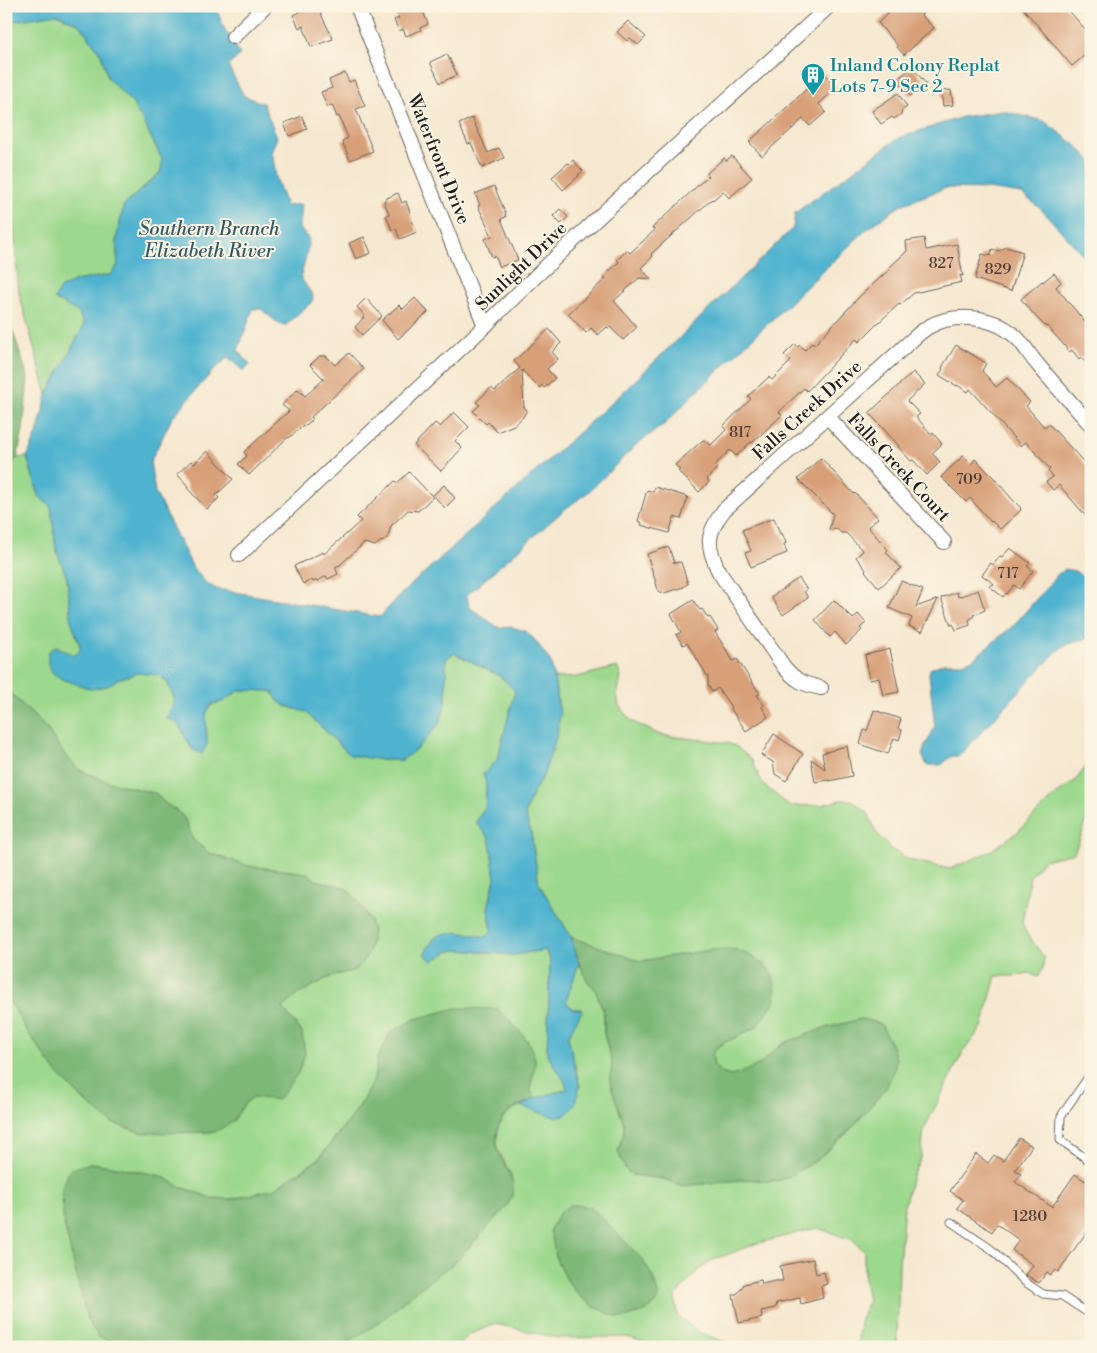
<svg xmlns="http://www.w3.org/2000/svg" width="1097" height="1353" viewBox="0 0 1097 1353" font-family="'Libre Bodoni',serif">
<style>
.green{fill:#9cd88d;stroke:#5c7a54}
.forest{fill:#7db878;stroke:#4c6a4a}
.water{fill:#50b3cf;stroke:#366876}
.building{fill:#d8a079}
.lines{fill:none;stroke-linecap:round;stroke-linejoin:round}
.lane-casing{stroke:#68635b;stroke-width:9}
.street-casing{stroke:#68635b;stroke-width:16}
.lane{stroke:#fff;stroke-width:7}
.street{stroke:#fff;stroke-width:14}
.labels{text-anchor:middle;stroke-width:4;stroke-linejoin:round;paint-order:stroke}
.number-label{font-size:15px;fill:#4b3d33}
.culture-label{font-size:18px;fill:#0d838f;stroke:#fcf5e5;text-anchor:start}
.street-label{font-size:18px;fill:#1c1c1c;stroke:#fcf5e5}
.water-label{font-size:19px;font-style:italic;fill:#315864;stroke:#fcf5e5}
</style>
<rect width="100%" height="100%" fill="#fcf5e5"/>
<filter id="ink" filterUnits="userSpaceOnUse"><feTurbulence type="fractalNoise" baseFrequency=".02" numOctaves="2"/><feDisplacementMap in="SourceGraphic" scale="10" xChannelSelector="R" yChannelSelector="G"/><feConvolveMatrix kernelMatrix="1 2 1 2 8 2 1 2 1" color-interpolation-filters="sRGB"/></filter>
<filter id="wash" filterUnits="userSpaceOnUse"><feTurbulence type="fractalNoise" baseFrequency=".0096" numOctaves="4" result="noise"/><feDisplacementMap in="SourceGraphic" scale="20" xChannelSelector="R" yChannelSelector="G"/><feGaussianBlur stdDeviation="1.12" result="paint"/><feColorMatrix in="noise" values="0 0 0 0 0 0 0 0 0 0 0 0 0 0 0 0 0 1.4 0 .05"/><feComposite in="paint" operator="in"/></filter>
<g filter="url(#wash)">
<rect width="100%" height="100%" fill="#f6e8d0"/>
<g class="green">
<path d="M57 14 80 25 101 54 108 78 133 104 145 125 162 159 161 171 124 205 116 241 118 265 110 275 75 281 60 289 55 299 78 312 84 325 47 395 19 293 14 229 6 214V22Z"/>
<path d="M27 457 39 496 51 507 56 549 67 578 71 620 81 649 74 656 56 646 108 686 117 679 138 673 159 675 167 682 175 700 177 722 192 749 202 753 207 744 206 713 212 704 222 702 240 690 273 691 278 701 286 706 306 712 350 755 382 760H402L446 702 445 659 454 653 500 676 515 691 497 761 483 774 486 783V805L476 822 489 838 491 848 495 878 488 909 492 930 486 937 465 933 432 961 449 951 460 950 513 955 545 950 550 959 547 1054 564 1080 567 1089 536 1098 530 1090 535 1059 527 1040 498 1009 377 1059 374 1079 359 1107 318 1159 274 1189 232 1199 211 1198 181 1187 161 1176 111 1166 90 1163 98 1336 122 1347H6V997L15 1009 25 1028 57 1073 233 1121 245 1103 253 1097 302 1032 282 1008 299 994 327 978 357 969 373 931 370 920 353 895 345 888 316 880 307 873 248 866 209 853 193 840 186 821 180 813 163 802 157 794 106 781 79 770 65 755 47 729 6 689V469L17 458Z"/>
<path d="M617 667 621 677 617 696 619 706 631 721 660 735 728 743 737 747 752 760 760 779 766 787 790 806 822 805 840 800H852L868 813 876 832 891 849 909 860 950 869 989 852 1016 833 1056 795 1075 781 1091 760V805L1084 828 1074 853 1044 860 1030 876 1022 922 1026 933 1044 957 1043 968 1038 977 1029 973 1015 976H996L982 1027 963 1052 924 1129 921 1158 912 1176 904 1207 899 1264 897 1347H857L860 1323 868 1301 864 1279V1252L853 1240 817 1228 755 1244 713 1260 699 1270 675 1296 677 1316 698 1332 730 1344 731 1347H672L670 1345H654L627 1337 558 1338 496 1324 470 1334 457 1347H339L344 1345 382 1320 413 1293 512 1177 497 1148 498 1127 503 1118 510 1110 520 1106 557 1118 580 1087 568 1037 582 1009H572L566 1001 579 963 588 982 595 989 604 1012V1033L612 1063 611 1083 624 1124V1132L618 1151 632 1175 664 1179 683 1186 747 1179 769 1181 780 1180 809 1165 818 1159 850 1130 886 1088 896 1059 893 1049 881 1024 861 1019 822 1029 782 1044 760 1064 741 1073 731 1076 721 1073 714 1065 712 1055 718 1046 756 1027 770 970 762 963 744 953 735 950H712L640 961 571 937 539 884 531 833 525 814 532 794 543 776 557 735 560 714 554 678 577 677Z"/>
</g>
<g class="forest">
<path d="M6 310 28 378 23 431 17 458 6 469Z"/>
<path d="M6 689 47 729 65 755 79 770 106 781 157 794 163 802 180 813 186 821 193 840 209 853 248 866 307 873 316 880 345 888 353 895 370 920 373 931 369 952 357 969 327 978 299 994 282 1008 302 1032 305 1054 298 1073 278 1100 253 1097 245 1103 233 1121 215 1132 142 1133 112 1123 81 1098 57 1073 25 1028 15 1009 6 997Z"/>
<path d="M571 937 640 961 712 950C720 949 728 948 736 950 750 954 767 964 773 977 776 984 775 993 776 1000L756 1027 718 1046 712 1055 714 1065 721 1073 731 1076 741 1073 760 1064 782 1044 822 1029 861 1019 881 1024 893 1049 896 1059 895 1069 886 1088 850 1130 818 1159 790 1176 780 1180 769 1181 747 1179 683 1186 664 1179 632 1175 625 1169 618 1151 624 1132V1124L610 1083 612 1063 604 1033V1012L595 989 588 982 579 963Z"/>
<path d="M456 1008 498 1009C510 1021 532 1041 535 1059 536 1065 531 1083 530 1090L536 1098C528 1102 518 1105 511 1110 499 1118 494 1134 497 1148 499 1160 512 1171 513 1186 514 1194 510 1201 506 1208L455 1262 413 1293 382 1320 344 1345 339 1347H122L98 1336 87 1319 63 1220 62 1188 70 1170 90 1163 111 1166 161 1176 181 1187 211 1198 232 1199 274 1189 319 1159 359 1107 374 1079 377 1059 390 1033 415 1019Z"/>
<path d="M570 1205H581L592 1208 642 1259 653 1277 659 1297 654 1305 645 1312 624 1318 617 1317 594 1307 578 1295 567 1280 557 1261 550 1230 560 1212Z"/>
</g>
<g class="water">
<path d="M6 6H215L224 28 240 55 228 66 244 96 263 103 277 137 272 150 276 177 286 206 302 204 300 229 309 239C308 252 303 265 301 278L313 296 312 302 286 325 279 324 261 309H253L238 350 250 365 243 371 228 357 212 372 172 418 150 462 155 492 193 568 207 584 217 589 380 617 402 593 621 394 793 228 795 213 894 141 904 136 962 117 1003 111 1044 121 1077 146 1091 161V264L1041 209 1022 194 988 189 946 188 901 205 867 229 694 394 666 423 636 445 591 490 565 509 467 595 469 607 499 628 512 627 525 631 535 640 551 662 560 714 557 735 543 776 532 794 525 814 531 833 539 884 571 937 579 963 566 1001 572 1009H583L568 1037 580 1087 574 1106 567 1114 557 1118 520 1106 536 1098 567 1089 564 1080 547 1054 550 959 545 950 513 955 460 950 450 951 432 961 424 954C427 949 431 942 435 938 447 928 473 934 486 937L492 930 488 909 495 878 491 848 489 838 476 822 486 805V783L483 774 497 760 515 691 500 676 454 653 446 659V702L440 723 419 747 402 760H382L350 755 306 712 286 706 278 701 272 691 240 690 222 702 212 704 206 713 207 744 202 754 192 749 177 722 167 719 175 700 167 682 159 675 138 673 117 679 108 686 91 689 62 679 53 673 48 664V652L56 646 74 656 81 649 71 620 67 578 56 549 51 507 39 496 27 457 37 434 47 395 84 325 78 312 54 299 60 289 75 281 110 275 118 265 116 241 124 205 161 172 162 159 145 125 133 104 108 78 101 54 80 25 57 14 6 22Z"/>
<path d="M1065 569 1075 571 1091 583V637L1065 645 1056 652 959 756H952L941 765H927L922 755 925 746 935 727 929 674 930 669 944 663H963L973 659 1014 625 1058 574Z"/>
</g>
<g id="blocks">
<g class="building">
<path d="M306 6H317L333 39 311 47 303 26 299 28 293 15 300 12 299 9Z"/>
<path d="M393 6H421L428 24 420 28 421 30 406 36 403 29 399 31 394 20 399 18Z"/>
<path d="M895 6H931L921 15 934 28 904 55 897 47 898 46 878 23Z"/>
<path d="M1021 6H1065L1091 36V50L1072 66Z"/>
<path d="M628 21 646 37 638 45 630 38 627 41 617 32Z"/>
<path d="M447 54 457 75 440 83 430 62Z"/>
<path d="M912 67 926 84 910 96 896 80Z"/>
<path d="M345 73 349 82 354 80 365 106 356 109 373 151 350 160 342 141 348 138 339 116 337 117 332 105 327 107 321 92 332 88 329 80Z"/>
<path d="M824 73 837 87 819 104 826 112 810 126 803 119 762 156 749 142Z"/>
<path d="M951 90 953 105 943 106 941 91Z"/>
<path d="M898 93 907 107 901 111 902 113 894 119 892 117 881 124 872 111Z"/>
<path d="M302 116 307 129 289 136 284 123Z"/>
<path d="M472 118 488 153 499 148 504 158 482 168 471 143 468 144 459 124Z"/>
<path d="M732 156 752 178 729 198 723 191 713 200 712 199 651 254 653 256 641 268 651 279 639 278 614 301 637 327 623 340 610 327 608 328 607 327 598 335 591 328 586 333 568 314 606 278 604 276 619 262 617 260 627 250 630 253 655 230 652 228 708 176 706 174 724 158 726 161Z"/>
<path d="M573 160 583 171 578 175 579 176 563 190 552 177 568 163 569 164Z"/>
<path d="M494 186 506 214H505L506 217 501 219 518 260 500 267 495 256 492 257 485 239 492 236 478 206 480 205 475 194Z"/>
<path d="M398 193 402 203 406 201 411 215 410 216 417 232 400 239 396 229 392 230 386 215 389 214 384 201H385V199Z"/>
<path d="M560 209 568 217 561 224 553 216Z"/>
<path d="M364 237 371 253 356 259 349 243Z"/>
<path d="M924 238 926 250 957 244 963 276 960 275 962 282 914 293 900 305 899 304 878 323 859 342 856 339 807 391 804 388 779 412 782 415 752 443 751 442 736 456 730 450 715 465 717 468 707 479 709 482 699 492 678 471 680 470 675 465 703 440 711 445 726 430 723 426 751 399 748 396 769 377 772 380 791 361 784 355 795 344 798 347 800 345 805 350 812 343 814 345 860 296 891 268 890 267 907 251 906 241Z"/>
<path d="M1006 247 1023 252 1011 291 975 279 982 254 990 256 992 249 999 251Z"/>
<path d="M1054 273 1061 282 1056 287 1091 329V368L1081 357 1079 359 1072 350 1070 352 1047 326 1046 327 1035 316 1021 299 1042 281 1043 282Z"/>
<path d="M366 298 382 316 362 335 355 327 365 316 357 307Z"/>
<path d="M415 298 428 312 398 339 382 320 399 305 403 309Z"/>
<path d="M549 329 561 343 552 352 558 359 547 369 555 378 544 388 542 385 539 388 522 370 524 407 527 410 523 417 514 425 497 432 488 422 486 424 473 411 480 405 476 402 491 388 495 391 520 368 514 361Z"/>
<path d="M956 345 986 363 982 371 996 387 1007 378 1030 402 1026 406 1044 427 1049 424 1091 470V522L1059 485 1053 490 1046 482 1053 477 1048 471 1050 469 1026 442 1021 446 970 389 968 392 957 385V386L939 375 943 369 942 368 944 364Z"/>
<path d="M349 353 364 369 311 417 313 419 304 427 302 426 289 438 288 437 249 475 238 464 247 456 244 452 289 411 282 405 298 389 305 396 324 379 310 365 320 356H326L335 365Z"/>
<path d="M913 372 925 384 907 401 920 414 916 417 932 435 933 433 942 444 932 453 940 462 927 475 913 460 911 461 898 447 899 446 869 413Z"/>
<path d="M454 412 469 427 455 441 462 448 441 471 414 445 435 423 440 427Z"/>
<path d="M207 451 233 479 216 495 219 498 207 509 187 488 188 486 177 474 191 461 194 464Z"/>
<path d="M963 456 971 464 975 459 996 480 1012 499 1021 508 1020 509 1021 510 1000 529 992 521 991 522 970 498 966 502 941 477Z"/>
<path d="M821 458 854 494 855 493 878 518 868 527 888 550 886 552 901 568 879 588 865 571 866 570 856 557 863 551 846 533H841L837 529 829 530 833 514 798 479Z"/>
<path d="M409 472 433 497 418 511 408 510 391 526 388 537 382 542 381 541 375 546 364 543 340 565 335 567 338 574 328 579 326 576 318 581 317 580 313 582 312 580 303 584 294 566 323 552 324 554 361 521 357 517 395 481 397 483Z"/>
<path d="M444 485 455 498 445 508 433 495Z"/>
<path d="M655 487 688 497 681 519 674 517 669 533 641 525 642 523 638 521 647 490 653 492Z"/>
<path d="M774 518 780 534 782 533 786 543 784 544 787 553 751 567 745 553 751 551 742 530Z"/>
<path d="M669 547 674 563 681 562 688 584 684 586V587L664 593 663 592 659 593 647 554Z"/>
<path d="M1010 548 1030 563 1027 566 1033 571 1019 589 1014 585 1007 594 1006 593 1003 597 989 586 994 584 982 575 991 563 993 565 1000 556 1002 557Z"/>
<path d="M799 578 807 590 804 591 808 598 783 615 771 597Z"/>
<path d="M901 581 923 590 916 607 938 599 922 632 909 626 912 618 889 608Z"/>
<path d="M978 590 985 610 973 615 974 616 969 620 970 625 956 630 953 624 951 625 941 598 957 592 958 597Z"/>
<path d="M693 600 700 610 702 609 708 618 710 617 718 630 715 632 733 661 737 659 760 694 757 695 764 705 762 707 768 717 746 731 730 708 731 707 718 688 712 692 708 685V677L687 643 683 645 676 635 681 632 671 614Z"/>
<path d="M834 600 853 619 858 614 866 623 860 628 862 630 846 645 835 632 830 637 815 620Z"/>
<path d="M890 649 899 692 883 695 879 678 870 680 865 655Z"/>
<path d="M874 710 901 719 898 728 902 730 899 740 894 738 888 754 860 744 864 730 867 731Z"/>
<path d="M774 734 803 754 786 781 775 774 773 762 761 755Z"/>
<path d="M847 746 852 776 829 781V780L815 782 811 759 825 769 822 753 834 750V749Z"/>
<path d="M1019 1138 1032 1146 1015 1170 1021 1174 1015 1182 1052 1207 1075 1174 1091 1185V1226L1058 1272 1055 1270 1051 1275 1047 1272 1039 1283 1026 1275 1033 1265 1012 1250 1019 1240 997 1224 992 1232 957 1208 963 1200 950 1191 976 1154 988 1163 994 1155 1003 1161Z"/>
<path d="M813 1259 816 1274 824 1272 827 1284 821 1286 823 1298 801 1304 800 1298 776 1303 777 1306 775 1307V1308L761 1311 762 1318 739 1323 733 1295 738 1293 744 1284 761 1280 762 1284 775 1281H783L780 1266Z"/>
</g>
</g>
</g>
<g filter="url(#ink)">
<use href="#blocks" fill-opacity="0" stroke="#68635b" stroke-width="1"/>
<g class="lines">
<defs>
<g id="lane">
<path d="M1091 1073 1061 1116 1060 1140 1091 1162"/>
<path d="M951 1222 991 1249 1025 1282 1043 1294 1062 1296 1091 1315"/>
</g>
<g id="street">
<path d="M357 6 485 326"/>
<path d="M233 37 265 6"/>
<path d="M828 417 944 542"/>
<path d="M239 555 485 326C596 215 715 113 829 6"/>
<path d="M821 688C803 684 796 681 784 667L719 572C706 545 706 534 724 510L913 339C917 335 922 331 928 327 956 311 997 316 1019 340 1026 348 1031 357 1038 365 1055 385 1073 405 1091 425"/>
</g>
</defs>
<use href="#lane" class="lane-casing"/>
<use href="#street" class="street-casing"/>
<use href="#lane" class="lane"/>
<use href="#street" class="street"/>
</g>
</g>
<defs>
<symbol id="building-pin" viewBox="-11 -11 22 30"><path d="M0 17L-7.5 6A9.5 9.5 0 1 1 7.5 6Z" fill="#0f9aa8" stroke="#fcf5e5"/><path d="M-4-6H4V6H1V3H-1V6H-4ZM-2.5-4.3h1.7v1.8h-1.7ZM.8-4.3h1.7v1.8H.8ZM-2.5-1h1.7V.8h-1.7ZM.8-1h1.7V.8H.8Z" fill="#fff"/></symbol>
</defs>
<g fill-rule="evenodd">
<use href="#building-pin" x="799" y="61" width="28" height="38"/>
</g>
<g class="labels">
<g class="number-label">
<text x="941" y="268">827</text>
<text x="998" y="274">829</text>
<text x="740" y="437">817</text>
<text x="969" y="484">709</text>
<text x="1008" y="578">717</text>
<text x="1030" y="1221">1280</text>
</g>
<g class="culture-label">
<text x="830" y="71">Inland Colony Replat<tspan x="830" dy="21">Lots 7-9 Sec 2</tspan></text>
</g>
<g class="street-label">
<text transform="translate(439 159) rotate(68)" y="6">Waterfront Drive</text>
<text transform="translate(521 266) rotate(-44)" y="6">Sunlight Drive</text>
<text transform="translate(807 410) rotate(-42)" y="6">Falls Creek Drive</text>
<text transform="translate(899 467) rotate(47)" y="6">Falls Creek Court</text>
</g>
<g class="water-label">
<text x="209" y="235">Southern Branch<tspan x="209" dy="22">Elizabeth River</tspan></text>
</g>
</g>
<rect width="1097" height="1353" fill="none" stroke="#fcf5e5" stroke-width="25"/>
</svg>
